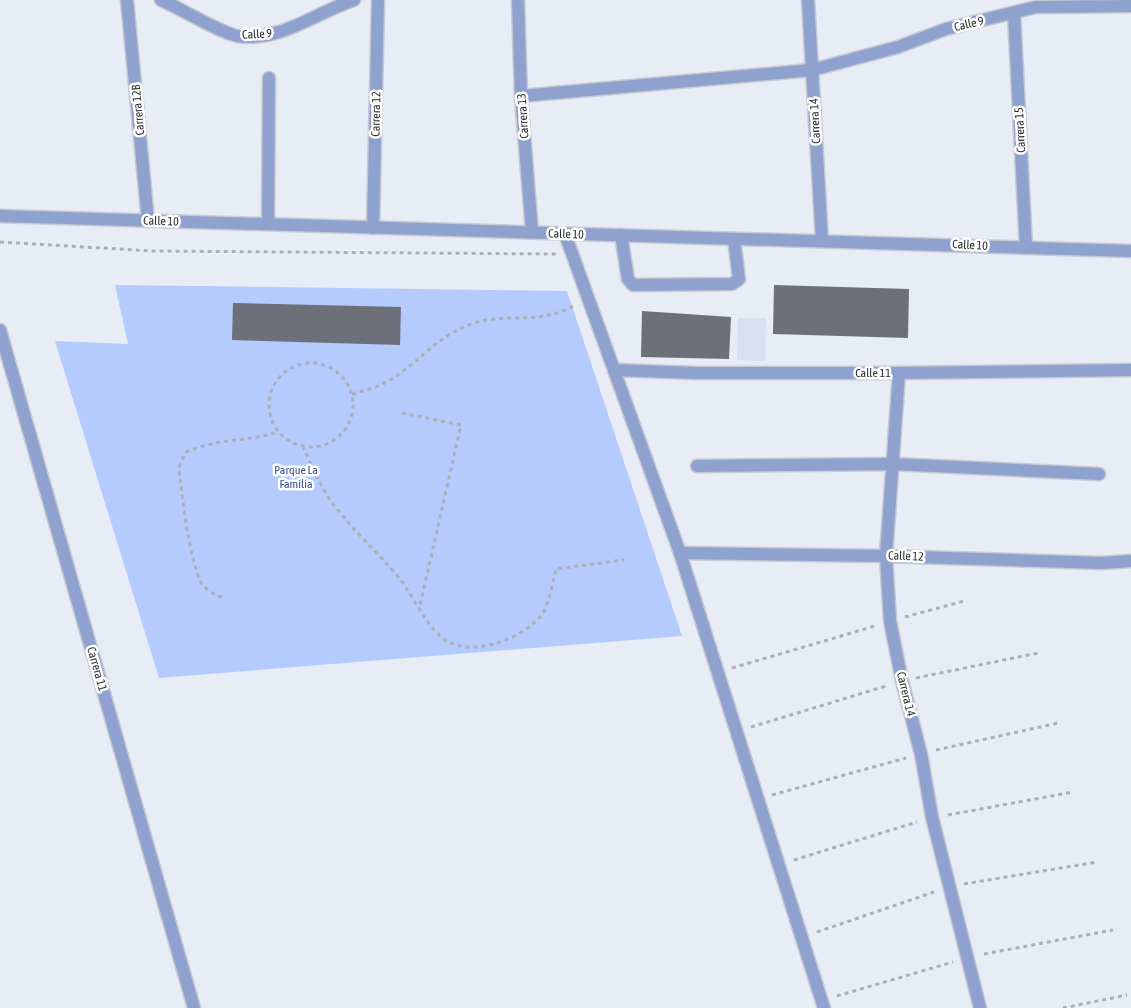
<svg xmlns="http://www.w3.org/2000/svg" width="1131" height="1008" viewBox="0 0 1131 1008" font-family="'Asap Condensed',sans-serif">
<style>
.built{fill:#d9e0ef}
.green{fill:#b5cbfe}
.building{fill:#6d7078}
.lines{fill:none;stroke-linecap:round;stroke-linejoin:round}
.minor-casing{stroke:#c6c9d1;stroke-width:15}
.path{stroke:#abaeb5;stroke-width:3;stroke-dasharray:4 4;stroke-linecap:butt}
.minor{stroke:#8fa2cf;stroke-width:12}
.labels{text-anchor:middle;stroke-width:5;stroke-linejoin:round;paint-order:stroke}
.street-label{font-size:12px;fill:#2a2c2f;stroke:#fff}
.park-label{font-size:12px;fill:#344e98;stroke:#fff}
</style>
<rect width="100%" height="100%" fill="#e8ecf5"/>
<path class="built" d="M738 318H766L765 361 737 360Z"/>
<path class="green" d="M115 285 567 291 682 636 159 678 55 341 128 344Z"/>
<g class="building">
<path d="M774 285 909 289 908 338 773 334Z"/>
<path d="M233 303 401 307 400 345 232 340Z"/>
<path d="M642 311 731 317 729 359 641 357Z"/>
</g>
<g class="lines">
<defs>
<g id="minor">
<path d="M127 0 148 221"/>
<path d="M161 0C180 8 220 33 238 36 280 42 315 13 354 0"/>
<path d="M518 0 521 96 532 232"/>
<path d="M808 0 822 241"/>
<path d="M1014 13 1026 248"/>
<path d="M521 96 812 70 898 47 946 29 1036 7 1131 6"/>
<path d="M0 216 1131 251"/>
<path d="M268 224 269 78"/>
<path d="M373 228 378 0"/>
<path d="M565 234 680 553 824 1008"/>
<path d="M621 235 628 279 633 285 732 284 739 279 734 239"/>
<path d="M0 330 194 1008"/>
<path d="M614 370 696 373H899L1131 370"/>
<path d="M899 373 886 556 890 621 902 681 921 754 932 817 980 1008"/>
<path d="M697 466 893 464 1099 474"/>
<path d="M680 553 886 556 1102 563 1131 561"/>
</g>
</defs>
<use href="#minor" class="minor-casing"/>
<g class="path">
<path d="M0 242 153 251 556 254"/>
<circle cx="311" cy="405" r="42"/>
<path d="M352 394C367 390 382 386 395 377 421 359 442 333 474 323 511 312 539 326 575 305"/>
<path d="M402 413 461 425 419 610"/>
<path d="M303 446C312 467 322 491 337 509 355 532 377 552 396 574 412 593 421 617 439 635 465 661 521 640 541 616 548 608 553 581 556 569L624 560"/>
<path d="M222 597C214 595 206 590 201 582 190 563 181 491 179 467L185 453C214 438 248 442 278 432"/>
<path d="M905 617 964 601"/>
<path d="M732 668 875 626"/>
<path d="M916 678 1038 653"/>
<path d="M751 727 886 686"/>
<path d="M936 750 1058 723"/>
<path d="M772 795 906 758"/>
<path d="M948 815 1073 792"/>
<path d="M794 860 917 822"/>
<path d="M964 884 1097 862"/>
<path d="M817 932 934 892"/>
<path d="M984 954 1113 930"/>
<path d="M837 996 953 962"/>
<path d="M1063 1008 1127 995"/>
</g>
<use href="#minor" class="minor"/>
</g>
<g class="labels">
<g class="street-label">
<text transform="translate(969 24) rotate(-13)" y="4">Calle 9</text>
<text transform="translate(257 34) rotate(-3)" y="4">Calle 9</text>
<text transform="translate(138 110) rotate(-95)" y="4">Carrera 12B</text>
<text transform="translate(376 114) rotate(-89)" y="4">Carrera 12</text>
<text transform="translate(523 116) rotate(-94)" y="4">Carrera 13</text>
<text transform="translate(815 121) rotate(-93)" y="4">Carrera 14</text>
<text transform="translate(1020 130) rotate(-93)" y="4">Carrera 15</text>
<text transform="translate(161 221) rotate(2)" y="4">Calle 10</text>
<text transform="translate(566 234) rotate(2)" y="4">Calle 10</text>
<text transform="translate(970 245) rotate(3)" y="4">Calle 10</text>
<text x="873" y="377">Calle 11</text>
<text transform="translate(906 556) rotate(2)" y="4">Calle 12</text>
<text transform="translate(97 669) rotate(74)" y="4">Carrera 11</text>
<text transform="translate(906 694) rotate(76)" y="4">Carrera 14</text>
</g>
<g class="park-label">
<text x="296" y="474">Parque La<tspan x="296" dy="14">Familia</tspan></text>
</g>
</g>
</svg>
